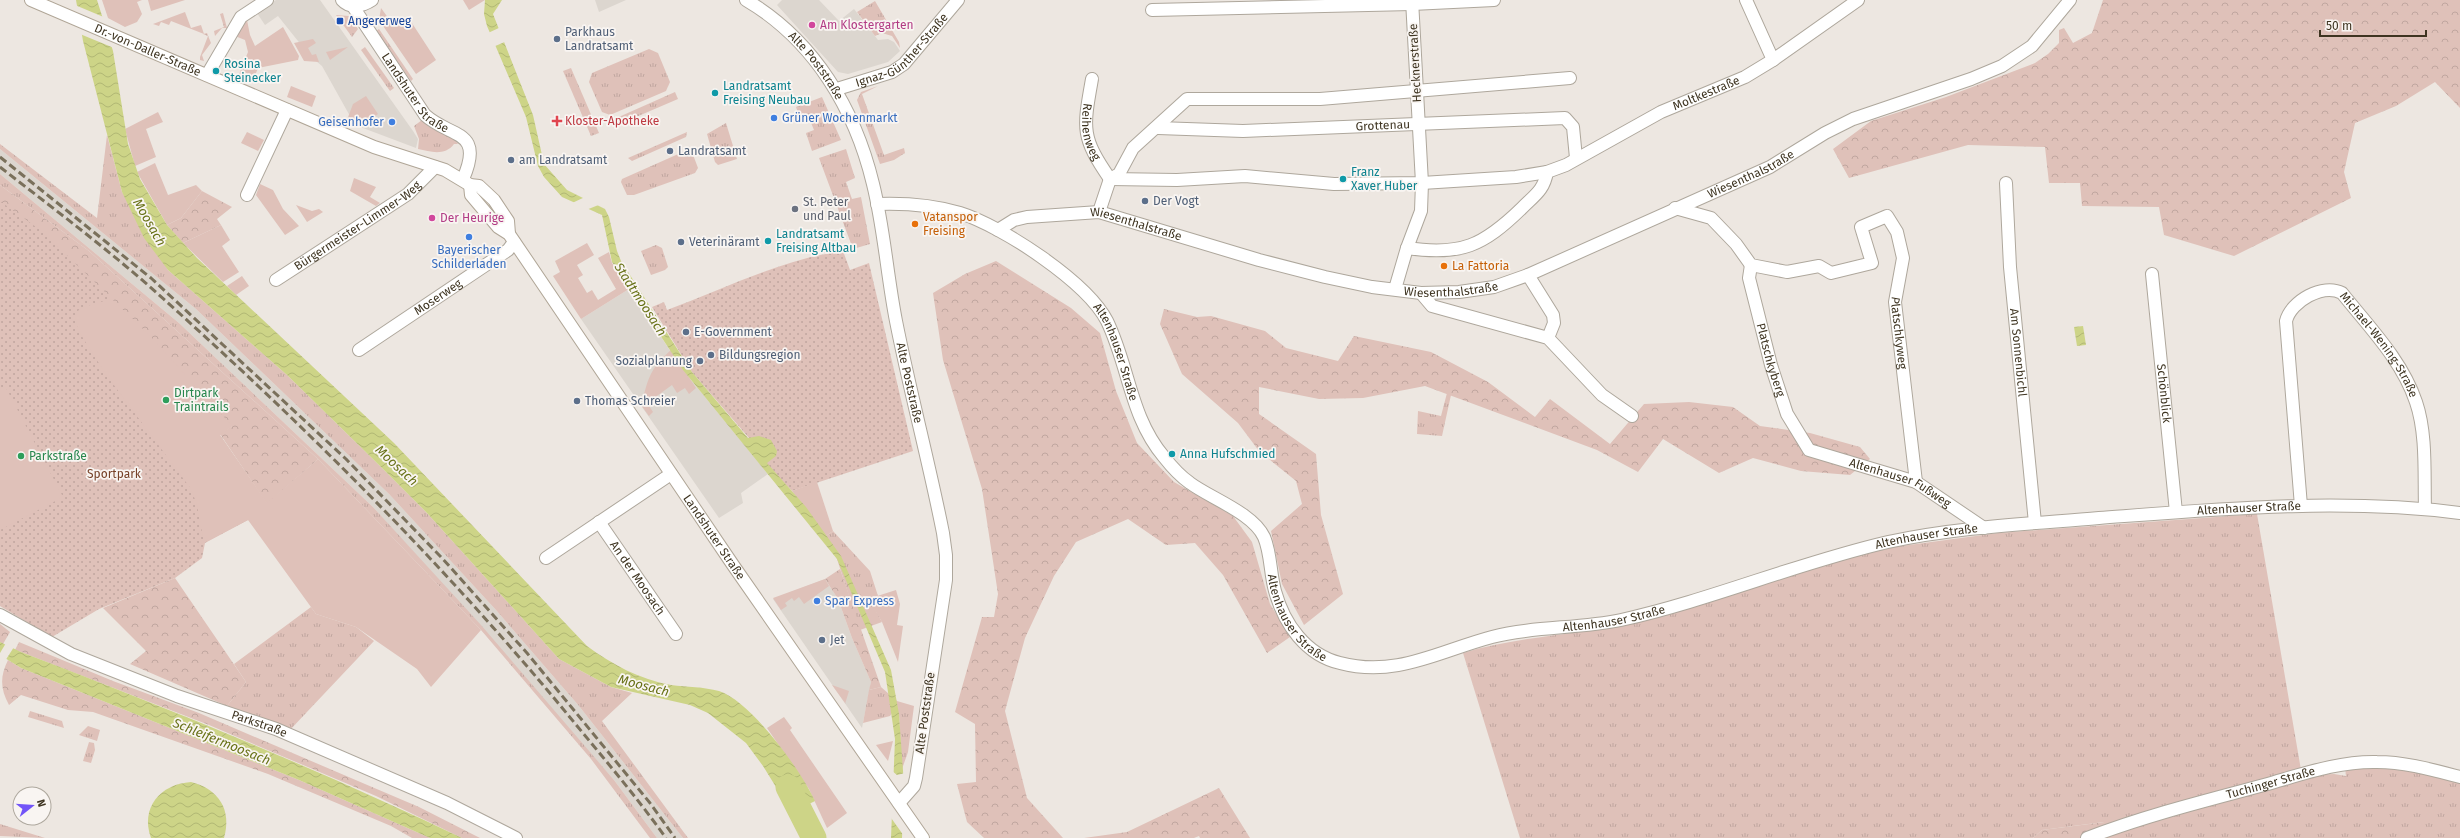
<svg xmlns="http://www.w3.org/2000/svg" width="2460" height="838" viewBox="0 0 2460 838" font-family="'Fira Sans',sans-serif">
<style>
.built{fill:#dcd6cf}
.grass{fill:url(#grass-tufts)}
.forest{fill:url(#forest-crowns)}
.park{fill:url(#park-dots)}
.garden{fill:#dfc1b9}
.water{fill:url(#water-waves)}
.pier{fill:#ede7e1}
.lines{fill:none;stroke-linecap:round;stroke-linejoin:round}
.river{stroke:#cdd487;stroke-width:25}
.street-casing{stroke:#aea79c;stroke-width:14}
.secondary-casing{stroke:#b0a697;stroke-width:14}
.street{stroke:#fff;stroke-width:12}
.secondary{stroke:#fff;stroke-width:12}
.rail{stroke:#7a705b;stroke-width:3;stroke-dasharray:8 4;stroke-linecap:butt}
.transit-dot{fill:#1a4fb4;stroke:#f9f5f2;stroke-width:1.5}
.hotel-dot{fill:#d1479c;stroke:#f9f5f2;stroke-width:1.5}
.service-dot{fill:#5c6f8a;stroke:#f9f5f2;stroke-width:1.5}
.culture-dot{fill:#0f9aa8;stroke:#f9f5f2;stroke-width:1.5}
.shop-dot{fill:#3f7fe0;stroke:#f9f5f2;stroke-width:1.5}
.health-dot{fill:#e0444e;stroke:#f9f5f2;stroke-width:1.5}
.worship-dot{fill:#6b7280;stroke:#f9f5f2;stroke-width:1.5}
.food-dot{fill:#e8710a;stroke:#f9f5f2;stroke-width:1.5}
.leisure-dot{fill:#2e9e5b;stroke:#f9f5f2;stroke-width:1.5}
.labels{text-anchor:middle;stroke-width:3.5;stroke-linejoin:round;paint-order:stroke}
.transit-label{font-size:12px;fill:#164399;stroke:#f9f5f2;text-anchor:start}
.hotel-label{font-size:12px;fill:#b23c85;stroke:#f9f5f2;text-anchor:start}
.service-label{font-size:12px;fill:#4e5e75;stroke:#f9f5f2;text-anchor:start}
.street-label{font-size:12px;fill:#3e3421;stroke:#f9f5f2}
.culture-label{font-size:12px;fill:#0d838f;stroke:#f9f5f2;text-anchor:start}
.shop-label{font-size:12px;fill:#366cbe;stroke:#f9f5f2;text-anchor:start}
.health-label{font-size:12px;fill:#be3a42;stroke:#f9f5f2;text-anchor:start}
.worship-label{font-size:12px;fill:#5b616d;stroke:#f9f5f2;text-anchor:start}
.food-label{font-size:12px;fill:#c56008;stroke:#f9f5f2;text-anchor:start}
.leisure-label{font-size:12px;fill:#27864d;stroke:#f9f5f2;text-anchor:start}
.park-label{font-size:12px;fill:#774229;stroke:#f9f5f2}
.water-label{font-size:13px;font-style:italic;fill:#687217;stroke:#f9f5f2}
</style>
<defs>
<pattern id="grass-tufts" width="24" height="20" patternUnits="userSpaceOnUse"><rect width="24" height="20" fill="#dfc1b9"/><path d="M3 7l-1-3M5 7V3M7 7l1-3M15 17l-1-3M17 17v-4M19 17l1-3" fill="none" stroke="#c0a69f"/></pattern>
<pattern id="forest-crowns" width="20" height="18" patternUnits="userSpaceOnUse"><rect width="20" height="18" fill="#dfc1b9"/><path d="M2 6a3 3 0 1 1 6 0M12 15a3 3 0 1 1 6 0" fill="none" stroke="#c0a69f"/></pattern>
<pattern id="park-dots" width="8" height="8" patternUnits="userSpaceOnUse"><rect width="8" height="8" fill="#dfc1b9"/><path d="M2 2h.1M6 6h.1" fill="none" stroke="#c0a69f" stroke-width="1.8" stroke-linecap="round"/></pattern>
<pattern id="water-waves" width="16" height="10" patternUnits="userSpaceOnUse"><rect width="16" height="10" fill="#cdd487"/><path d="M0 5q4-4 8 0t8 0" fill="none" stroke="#b1b774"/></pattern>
</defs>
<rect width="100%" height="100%" fill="#ede7e1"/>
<g class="built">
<path d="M276 0H320L413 131 418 139 416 148 355 125 322 66 310 56 278 16 265 25 257 13Z"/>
<path d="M595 0H626L599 12Z"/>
<path d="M782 0H819L839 21 854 9 878 40 888 39 894 42 900 51 888 62 848 74 838 72 777 5Z"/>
<path d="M0 149 196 309 389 494 496 610 579 706 683 838H657L614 780 373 507 179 323 0 174Z"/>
<path d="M629 289 683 370 768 474 741 493 743 503 719 518 581 319Z"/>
<path d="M825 579 838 599 852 638 871 682 862 728 773 599Z"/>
</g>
<g class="grass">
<path d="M875 1 899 42 900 48 892 36 882 33 875 36 857 12Z"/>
<path d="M223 13 227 28H222L215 36 214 31 224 27 220 14Z"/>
<path d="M336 15 349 16 358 29 352 37Z"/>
<path d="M379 29 413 79 411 81 376 31Z"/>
<path d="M207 33 211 43 202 55 204 61 200 60V57L208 36 203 34Z"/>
<path d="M365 47 394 88 390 91 361 50Z"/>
<path d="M649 49 658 53 670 82 666 91 610 115 602 112 589 82 592 73Z"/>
<path d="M571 68 599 133 591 136 563 71Z"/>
<path d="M878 86 862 94 884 155 904 148 905 153 894 160 880 164 857 100 861 92Z"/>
<path d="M675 92 678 99 615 126 612 120Z"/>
<path d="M822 97 841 140 812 151 806 133 814 130 809 118 801 121 796 107Z"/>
<path d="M422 120C431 133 451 132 458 144H454C445 156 431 152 418 149L419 139 414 126Z"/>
<path d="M726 123 737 159 718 165 715 162 707 134Z"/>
<path d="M687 132 686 137 632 161 628 158Z"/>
<path d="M107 135 122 192 168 270 287 375 380 466 427 513 559 659 611 687 632 693 602 721 688 838H683L579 706 496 610 389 494 196 309 0 149V144L97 218Z"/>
<path d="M846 149 855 178 846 182 852 199 861 197 870 244 853 249 819 158Z"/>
<path d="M685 151 692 152 698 168 695 173 634 195H627L621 182 622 179Z"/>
<path d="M0 174 179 323 373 507 481 625 614 780 657 838H650L591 759 481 630 318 459 89 251 0 185Z"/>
<path d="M656 245 662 248 668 267 665 270 651 275 641 251Z"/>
<path d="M1447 393 1451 395 1442 436 1417 434 1418 411 1441 416Z"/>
<path d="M2257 514 2301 770 2100 829 2104 822 2042 830 2033 838H1520L1463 653C1522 635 1583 635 1643 621L1840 560 1894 547 1998 533Z"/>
<path d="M833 531 870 571 878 596 869 599 882 622 860 630 837 559 826 536Z"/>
<path d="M311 607 316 614 356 627 374 641 289 731 227 706 246 682 234 664Z"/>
<path d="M832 685 849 691 845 704V703Z"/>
<path d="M881 687 897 701 914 706 908 752 902 769 899 714 892 713 890 716 863 723 869 690Z"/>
<path d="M30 711 62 721 64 728 28 717Z"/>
<path d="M88 726 100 730 97 741 79 735Z"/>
<path d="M89 742 94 743 95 750 91 763 83 761Z"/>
<path d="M2392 766 2460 781V838H2098L2158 818 2314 775 2334 774 2346 776 2345 767Z"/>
<path d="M0 824 45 838 0 836Z"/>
</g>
<g class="forest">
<path d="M2103 0H2460V108L2435 82 2396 106 2355 123 2344 172 2351 198 2234 256 2164 235 2159 207 2082 206 2080 183H2049L2045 147 1968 145 1849 178 1833 149 1871 121 1946 97 2035 63 2048 54 2059 43V30L2064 28 2073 43 2092 33Z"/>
<path d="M0 185 89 251 318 459 267 504 220 434 232 426 0 387Z"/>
<path d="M202 191 232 207 217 219 221 225 183 243 167 225 181 218Z"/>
<path d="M996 261 1071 308 1100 333 1116 391 1137 443 1174 482 1233 516 1252 542 1270 604 1290 637 1267 653 1223 575 1195 543 1166 545 1128 519 1076 542 1054 576 1025 638 1005 711 1027 798 1063 838H984L967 822 957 784 976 782 975 724 955 712 982 617H994L998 594 982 489 943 360 933 293 965 274Z"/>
<path d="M1164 309 1197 317 1211 316 1265 331 1286 348 1338 361 1354 336 1431 352 1488 382 1535 417 1550 399 1610 444 1644 404 1689 402 1733 407 1760 426 1810 433 1860 447 1870 459 1850 475 1801 471 1753 458 1719 473 1663 439 1638 472 1597 450 1425 386 1363 398 1319 399 1259 387V414L1316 454 1321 515 1343 594 1304 625 1282 584 1271 531 1302 504 1296 481 1259 451 1238 423 1182 374 1160 324Z"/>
<path d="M840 569 881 687 869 690 871 682 852 638 838 599 825 579Z"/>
<path d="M175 578 246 682 227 706 130 664 146 651 103 608Z"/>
<path d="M0 624 10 632 3 644 0 642Z"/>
<path d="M19 642 113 681 199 713 365 784 419 807 480 838H462L376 796 209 725 21 652 15 650Z"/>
<path d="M8 660 21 668 299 780 430 838H412L391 826 268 774 93 712 68 710 21 695 9 705C0 689 0 676 8 660Z"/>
<path d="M1219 788 1250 838H1200L1199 836 1194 838H1084L1127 832Z"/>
<path d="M2105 822 2100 829 2087 838H2033L2042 830Z"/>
</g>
<g class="park">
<path d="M0 201 43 232 149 335 232 426 220 435 267 504 248 520 205 543 202 558 175 578 99 609 52 637 0 606Z"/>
<path d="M843 251 850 270 869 263 913 451 792 491 772 471 749 438 692 372 652 307 664 302 667 310C724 289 782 259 843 251Z"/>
</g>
<g class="garden">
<path d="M102 0H142L137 2 142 14 137 22 125 27 108 18Z"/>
<path d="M148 0H185L151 11Z"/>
<path d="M463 0H485L469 10Z"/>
<path d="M381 8 394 26 408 17 436 60 416 74 379 20Z"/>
<path d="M185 12 191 28 201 25 204 34 171 21 169 25 161 22 159 26 153 24Z"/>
<path d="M247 20 250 35 255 46 283 27 299 56 298 60 258 68 252 83 238 77 248 52 245 40 235 36Z"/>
<path d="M313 39 316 43 308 48 312 55 316 54 319 62 304 61 294 43Z"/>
<path d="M348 47 330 60 326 52Z"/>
<path d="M291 86 316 96 312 107 287 97Z"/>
<path d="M366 96 378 114 362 126 347 120 353 104Z"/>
<path d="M158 112 163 122 146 129 156 157 135 166 125 129Z"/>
<path d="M247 132 264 140 258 151 241 143Z"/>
<path d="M155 163 168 195 196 185 202 191 181 218 167 225 137 172Z"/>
<path d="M354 178 376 187 370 197 380 203 376 206 350 191Z"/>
<path d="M260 184 273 190 283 209 299 226 285 235 256 195Z"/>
<path d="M296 205 312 211 319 209 323 212 307 222Z"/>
<path d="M221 225 230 240 222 246 239 272 223 282 183 243Z"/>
<path d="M587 243 594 255 577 265 583 275 578 278 587 293 592 290 598 300 616 289 598 258 609 252 612 263 629 289 581 319 553 276 560 272 555 261Z"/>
<path d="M242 276 249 286 236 295 227 286Z"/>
<path d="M111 299 149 335 232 426 220 435 267 503 318 459 481 630 431 687 417 669 356 627 316 614 248 520 204 543 197 505 191 489 105 373 78 330 75 316 80 308Z"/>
<path d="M671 350 696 388 689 394 685 388 677 393 672 385 647 403 653 412 649 416 641 405C649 377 649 370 671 350Z"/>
<path d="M5 386 63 497 0 530V389Z"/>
<path d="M817 482 833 531 826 536 792 491Z"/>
<path d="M825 579 829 586 804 604 799 597 794 601 792 598 785 603 787 606 781 610 773 598Z"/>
<path d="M896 590 900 604 897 625 903 626 898 662 882 622 868 599Z"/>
<path d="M784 717 792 728 790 730 847 813 827 828 809 789 767 728Z"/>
<path d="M893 741 888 761 876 745Z"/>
</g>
<g class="water">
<path d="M76 0H97L113 51 128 144 140 179 167 225 197 258 394 443 587 646C613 665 639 679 671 685 687 687 704 687 719 691 751 701 802 772 815 801L809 804 813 813 797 821 763 766 746 743 708 713 690 705 611 687 559 659 427 513 380 466 287 375 168 270 144 238 122 192 83 41Z"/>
<path d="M485 0H502L493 14 533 115 544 164 567 190 605 209 609 217 617 251 621 261 692 372 748 438 759 436 771 440 777 451 776 456 767 463 806 507 841 556 891 670 899 714 904 785 902 838H891L895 739 885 672 837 559 683 370 612 262 602 215 562 197 544 177 538 166 526 117 487 26 484 14Z"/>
<path d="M2083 326 2086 345 2077 346 2074 327Z"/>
<path d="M0 642 21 652C170 709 318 769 462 838H430L299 780 21 668 0 655Z"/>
<path d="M191 782C219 789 232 810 224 838H151C140 808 160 784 191 782Z"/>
</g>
<g class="pier">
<path d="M75 5 106 18 114 48 80 34Z"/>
<path d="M501 27 507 41 493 47 488 33Z"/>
<path d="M585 197 599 203 601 204 586 210 570 204Z"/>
<path d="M6 643 14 647 5 661 0 657V653Z"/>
<path d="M891 770 897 775 905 773 906 818 904 836 889 815Z"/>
</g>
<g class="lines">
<path class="river" d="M788 787 814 838"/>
<defs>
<g id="street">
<path d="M342 0C350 9 363 6 372 0"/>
<path id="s1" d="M746 0C814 40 855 109 873 184 884 228 887 275 896 321 910 392 929 462 943 533L946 555V580L916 778 914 786 899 803"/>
<path d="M1746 0 1773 60"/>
<path id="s2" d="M352 5 425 115C450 138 485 129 463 179"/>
<path d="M1152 10 1412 4 1494 0"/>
<path d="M207 75 241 17 267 0"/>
<path id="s3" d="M1092 79C1083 129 1081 137 1110 179"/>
<path id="s4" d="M837 89 892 72 904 64 958 0"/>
<path id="s5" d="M1158 128 1243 131 1565 118 1573 127 1576 158"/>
<path id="s6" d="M1110 179 1177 180 1245 176 1334 184 1422 183 1516 177 1547 172 1566 165 1661 112 1745 77 1773 60 1858 0"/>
<path id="s7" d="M2006 183 2010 267 2035 523"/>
<path d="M247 195 287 110"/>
<path id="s8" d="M877 204C905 203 933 205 960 213 1002 226 1087 282 1107 321 1129 366 1130 417 1164 457 1171 466 1180 476 1190 483 1210 498 1253 513 1264 537 1271 553 1270 573 1275 591 1284 624 1306 655 1340 663 1396 678 1439 651 1492 637 1534 626 1578 629 1621 620 1711 600 1797 563 1888 542 1957 527 2029 524 2099 518 2219 509 2340 498 2460 513"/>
<path id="s9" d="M1675 208 1711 218 1736 244 1751 265 1787 272 1819 266 1831 273 1872 263 1861 227 1887 216 1897 232 1903 258 1895 302 1916 482"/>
<path d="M1099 212 1110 179 1119 174 1133 148 1187 99H1320L1570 78"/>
<path id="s10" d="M998 230 1014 220 1027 217 1099 212 1259 260 1325 277 1372 287 1421 293 1459 292 1494 287 1528 275 1770 167 1825 133 1853 119 1971 79 2002 66 2032 46 2070 0"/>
<path d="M1407 248C1461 256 1483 246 1522 208 1535 195 1544 190 1547 172"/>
<path id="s11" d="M1751 265 1749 278 1771 365 1787 414 1809 450 1916 482 1984 528"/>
<path id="s12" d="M2152 274 2176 512"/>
<path d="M1528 275 1553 315 1554 323 1548 338"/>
<path id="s13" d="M276 280 408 194 435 167"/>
<path d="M1395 289 1407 248 1421 211 1422 183 1412 0"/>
<path d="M1421 293 1432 306 1548 338 1602 395 1632 416"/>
<path id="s14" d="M359 350 508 250 514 242"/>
<path id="s15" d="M2301 506 2286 321C2291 301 2323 283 2342 293 2369 327 2402 360 2416 402 2427 434 2424 475 2425 509"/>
<path id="s16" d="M599 522 676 634"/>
<path d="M546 558 671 474"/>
<path id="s17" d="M0 615 71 654 177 696 276 729 447 803 516 838"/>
<path id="s18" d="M2087 838C2144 816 2204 801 2264 785 2300 775 2338 761 2377 762 2405 762 2433 770 2460 777"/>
</g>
<g id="secondary">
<path id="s19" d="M31 0 374 147 445 170 470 185 479 186 494 200 508 221 509 234"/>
<path id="s20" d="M470 185 471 195 498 227 509 234 733 565 923 838"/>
</g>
</defs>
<use href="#street" class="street-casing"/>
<use href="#secondary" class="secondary-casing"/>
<use href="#street" class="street"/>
<use href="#secondary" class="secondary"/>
<g class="rail">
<path d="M0 157 151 278 346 459 442 558 527 653 650 803 675 838"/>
<path d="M0 167C50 206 101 244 149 286 295 416 434 554 559 704 595 748 633 792 666 838"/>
</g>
</g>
<rect class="transit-dot" x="336" y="17" width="8" height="8" rx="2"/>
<g class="hotel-dot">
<circle cx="812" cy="25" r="4"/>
<circle cx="432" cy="218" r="4"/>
</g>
<g class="service-dot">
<circle cx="557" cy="39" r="4"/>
<circle cx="670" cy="151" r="4"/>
<circle cx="511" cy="160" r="4"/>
<circle cx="1145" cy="201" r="4"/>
<circle cx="681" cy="242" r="4"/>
<circle cx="686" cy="332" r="4"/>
<circle cx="711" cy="355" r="4"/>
<circle cx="700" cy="361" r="4"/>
<circle cx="577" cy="401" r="4"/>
<circle cx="822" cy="640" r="4"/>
</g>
<g class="culture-dot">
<circle cx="216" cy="71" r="4"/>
<circle cx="715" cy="93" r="4"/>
<circle cx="1343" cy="179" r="4"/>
<circle cx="768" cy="241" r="4"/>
<circle cx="1172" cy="454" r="4"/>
</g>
<g class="shop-dot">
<circle cx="774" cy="118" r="4"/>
<circle cx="392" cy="122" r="4"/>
<circle cx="469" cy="237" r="4"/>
<circle cx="817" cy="601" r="4"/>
</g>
<path class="health-dot" d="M555 115h4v4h4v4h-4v4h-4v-4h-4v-4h4z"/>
<circle class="worship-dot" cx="795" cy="209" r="4"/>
<g class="food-dot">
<circle cx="915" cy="224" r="4"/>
<circle cx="1444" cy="266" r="4"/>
</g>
<g class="leisure-dot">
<circle cx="166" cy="400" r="4"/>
<circle cx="21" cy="456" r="4"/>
</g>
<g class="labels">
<g class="transit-label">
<text x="348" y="25">Angererweg</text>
</g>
<g class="hotel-label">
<text x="820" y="29">Am Klostergarten</text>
<text x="440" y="222">Der Heurige</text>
</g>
<g class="service-label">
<text x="565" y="36">Parkhaus<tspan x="565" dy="14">Landratsamt</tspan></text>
<text x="678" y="155">Landratsamt</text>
<text x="519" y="164">am Landratsamt</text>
<text x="1153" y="205">Der Vogt</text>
<text x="689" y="246">Veterinäramt</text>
<text x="694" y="336">E-Government</text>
<text x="719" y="359">Bildungsregion</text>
<text x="692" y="365" text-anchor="end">Sozialplanung</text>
<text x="585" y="405">Thomas Schreier</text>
<text x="830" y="644">Jet</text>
</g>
<g class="street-label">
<text dy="4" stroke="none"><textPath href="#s4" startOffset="78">Ignaz-Günther-Straße</textPath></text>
<text dy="4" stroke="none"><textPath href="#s19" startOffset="127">Dr.-von-Daller-Straße</textPath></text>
<text transform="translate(1415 63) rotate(-93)" y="4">Hecknerstraße</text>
<text dy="4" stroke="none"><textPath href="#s1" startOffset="97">Alte Poststraße</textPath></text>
<text dy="4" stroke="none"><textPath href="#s2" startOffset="109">Landshuter Straße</textPath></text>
<text dy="4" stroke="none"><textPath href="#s6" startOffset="616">Moltkestraße</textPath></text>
<text dy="4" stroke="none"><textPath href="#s5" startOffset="225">Grottenau</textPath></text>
<text dy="4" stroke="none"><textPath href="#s3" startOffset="54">Reihenweg</textPath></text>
<text dy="4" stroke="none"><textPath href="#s10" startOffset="791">Wiesenthalstraße</textPath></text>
<text dy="4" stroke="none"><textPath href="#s13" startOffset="98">Bürgermeister-Limmer-Weg</textPath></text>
<text dy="4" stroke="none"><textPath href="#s10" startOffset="143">Wiesenthalstraße</textPath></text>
<text dy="4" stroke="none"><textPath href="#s10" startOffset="467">Wiesenthalstraße</textPath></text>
<text dy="4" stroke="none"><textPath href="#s14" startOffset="95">Moserweg</textPath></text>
<text dy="4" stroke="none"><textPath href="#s9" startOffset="412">Platschkyweg</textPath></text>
<text dy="4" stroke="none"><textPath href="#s15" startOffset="319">Michael-Wening-Straße</textPath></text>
<text dy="4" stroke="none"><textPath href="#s8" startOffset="301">Altenhauser Straße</textPath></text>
<text dy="4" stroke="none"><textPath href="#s7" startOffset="170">Am Sonnenbichl</textPath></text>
<text dy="4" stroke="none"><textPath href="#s11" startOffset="98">Platschkyberg</textPath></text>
<text dy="4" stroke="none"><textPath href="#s1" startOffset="432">Alte Poststraße</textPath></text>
<text dy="4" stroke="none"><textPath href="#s12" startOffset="120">Schönblick</textPath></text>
<text dy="4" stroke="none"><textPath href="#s11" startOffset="294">Altenhauser Fußweg</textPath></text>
<text dy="4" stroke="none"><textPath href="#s8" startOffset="1632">Altenhauser Straße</textPath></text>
<text dy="4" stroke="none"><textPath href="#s20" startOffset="431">Landshuter Straße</textPath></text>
<text dy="4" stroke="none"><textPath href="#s8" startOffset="1308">Altenhauser Straße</textPath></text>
<text dy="4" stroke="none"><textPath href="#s16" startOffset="68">An der Moosach</textPath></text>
<text dy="4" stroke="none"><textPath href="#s8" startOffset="637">Altenhauser Straße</textPath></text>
<text dy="4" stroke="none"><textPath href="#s8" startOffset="984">Altenhauser Straße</textPath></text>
<text transform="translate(925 713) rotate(-82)" y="4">Alte Poststraße</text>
<text dy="4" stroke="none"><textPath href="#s17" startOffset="282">Parkstraße</textPath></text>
<text dy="4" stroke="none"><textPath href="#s18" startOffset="192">Tuchinger Straße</textPath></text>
</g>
<g class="culture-label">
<text x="224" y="68">Rosina<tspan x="224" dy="14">Steinecker</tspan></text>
<text x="723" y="90">Landratsamt<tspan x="723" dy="14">Freising Neubau</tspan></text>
<text x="1351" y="176">Franz<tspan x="1351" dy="14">Xaver Huber</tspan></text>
<text x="776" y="238">Landratsamt<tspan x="776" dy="14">Freising Altbau</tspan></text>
<text x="1180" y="458">Anna Hufschmied</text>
</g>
<g class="shop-label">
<text x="782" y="122">Grüner Wochenmarkt</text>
<text x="384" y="126" text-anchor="end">Geisenhofer</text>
<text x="469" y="254" text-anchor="middle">Bayerischer<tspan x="469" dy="14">Schilderladen</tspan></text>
<text x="825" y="605">Spar Express</text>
</g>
<g class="health-label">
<text x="565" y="125">Kloster-Apotheke</text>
</g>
<g class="worship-label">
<text x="803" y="206">St. Peter<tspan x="803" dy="14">und Paul</tspan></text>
</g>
<g class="food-label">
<text x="923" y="221">Vatanspor<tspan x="923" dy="14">Freising</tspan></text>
<text x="1452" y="270">La Fattoria</text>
</g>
<g class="leisure-label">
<text x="174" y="397">Dirtpark<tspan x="174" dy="14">Traintrails</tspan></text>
<text x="29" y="460">Parkstraße</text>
</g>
<g class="park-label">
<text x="114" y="478">Sportpark</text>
</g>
<g class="water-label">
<text transform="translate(150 222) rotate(60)" y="5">Moosach</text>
<text transform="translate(641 299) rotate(57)" y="5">Stadtmoosach</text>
<text transform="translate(397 465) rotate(43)" y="5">Moosach</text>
<text transform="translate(644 685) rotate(15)" y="5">Moosach</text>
<text transform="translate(222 741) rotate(22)" y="5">Schleifermoosach</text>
</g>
</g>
<g transform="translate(32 806) rotate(73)"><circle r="19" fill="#f9f5f2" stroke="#aea89e"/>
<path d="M0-3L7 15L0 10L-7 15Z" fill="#7254f8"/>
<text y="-6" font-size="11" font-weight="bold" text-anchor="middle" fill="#3e3421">N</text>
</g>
<path d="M2320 30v6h106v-6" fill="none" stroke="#3e3421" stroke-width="2"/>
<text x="2326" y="30" font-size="12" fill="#3e3421" stroke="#f9f5f2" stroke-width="3" paint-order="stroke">50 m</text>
</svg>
